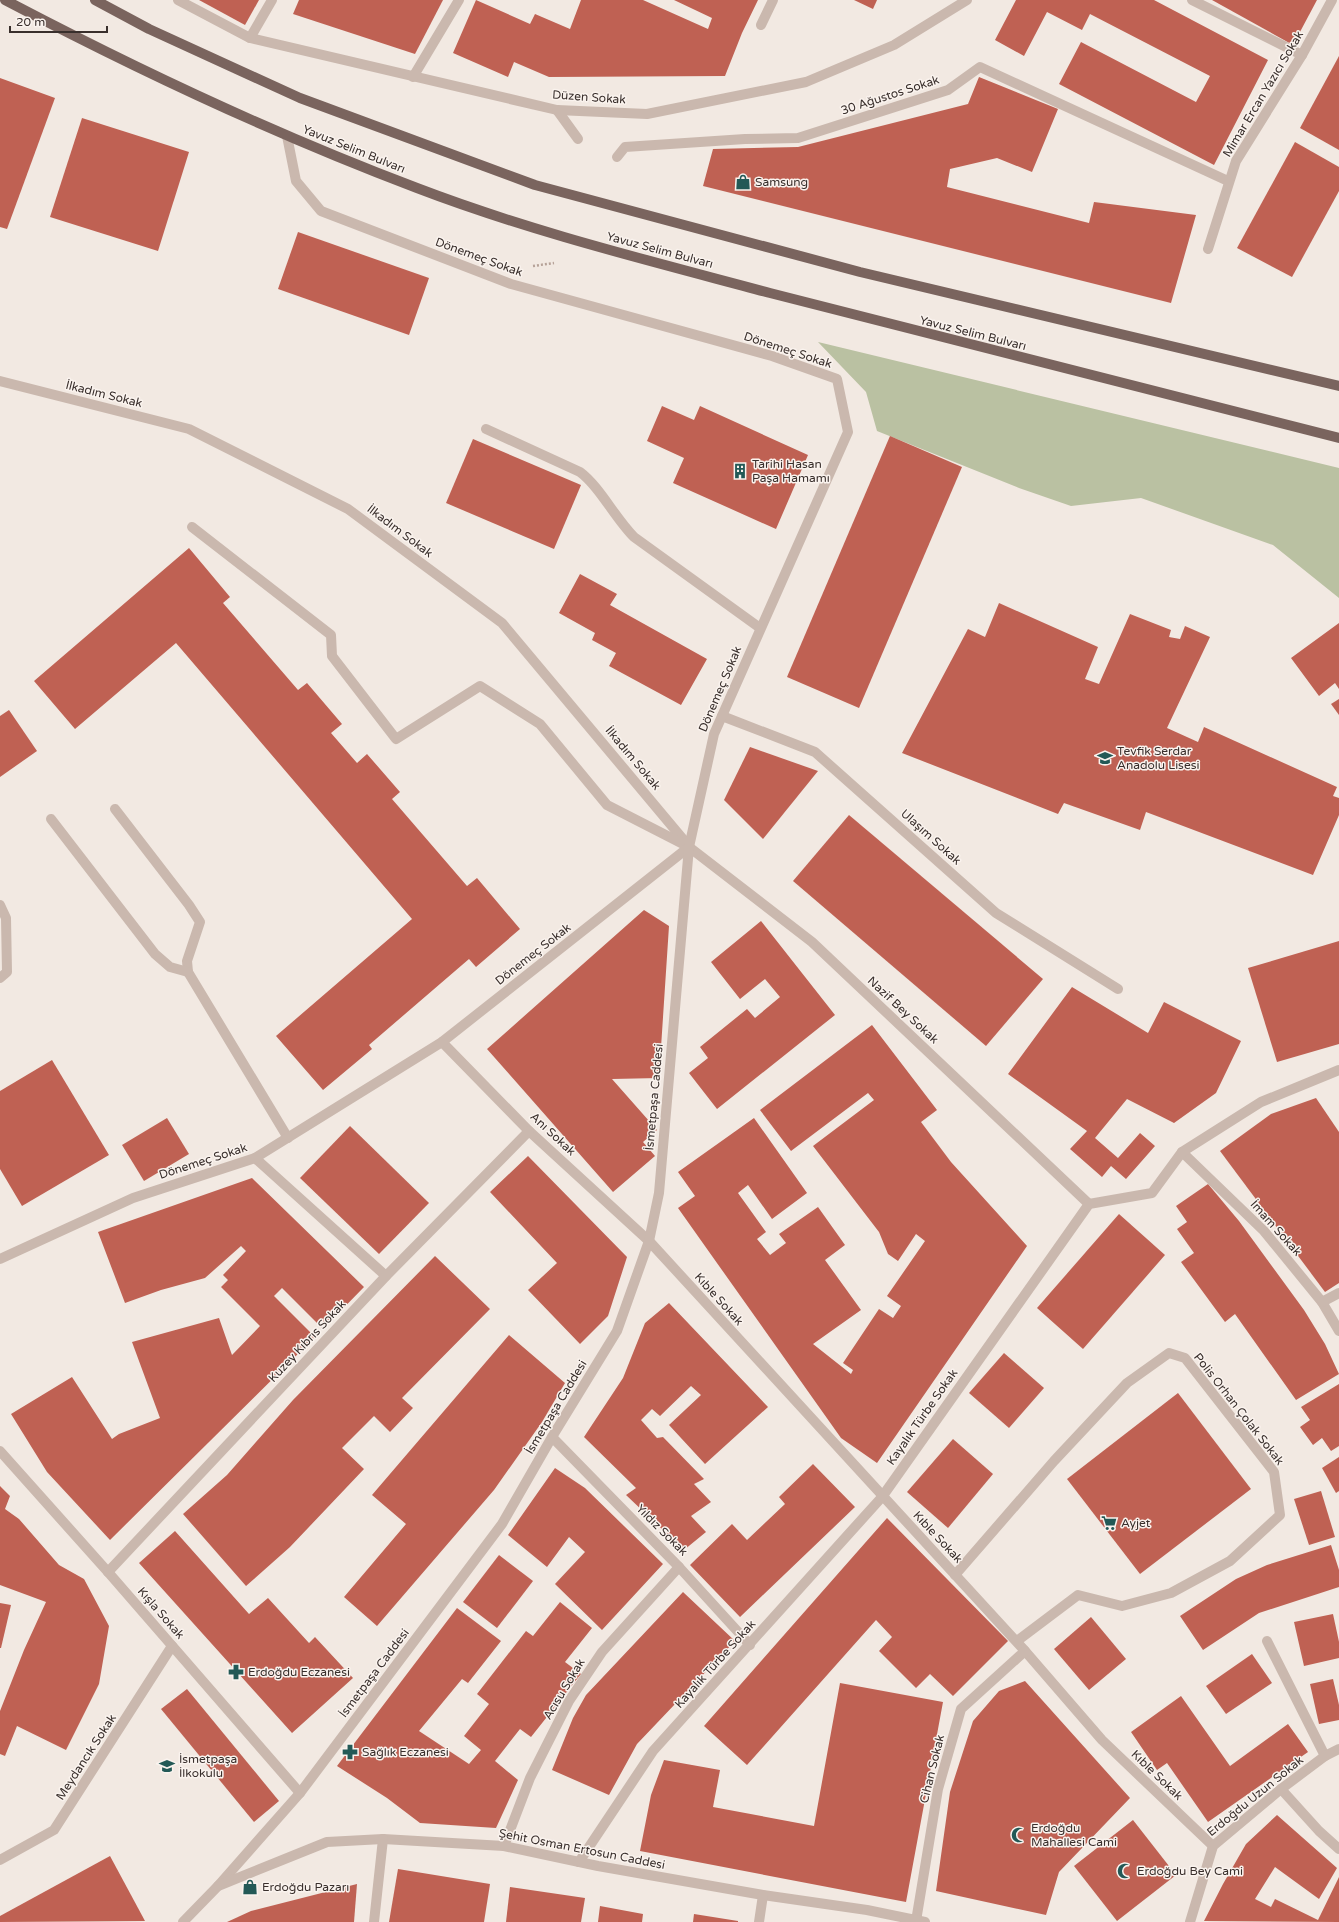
<svg xmlns="http://www.w3.org/2000/svg" width="1339" height="1922" viewBox="0 0 1339 1922" font-family="'Varela Round',sans-serif">
<style>
.green{fill:#bac1a2}
.building{fill:#bf6153}
.lines{fill:none;stroke-linecap:round;stroke-linejoin:round}
.path{stroke:#b6a298;stroke-width:2.5;stroke-dasharray:2 2;stroke-linecap:butt}
.minor{stroke:#cab8ae;stroke-width:10}
.major{stroke:#7a645e;stroke-width:10}
.labels{text-anchor:middle;stroke-width:3;stroke-linejoin:round;paint-order:stroke}
.street-label{font-size:12px;fill:#392f2c;stroke:#faf3ee}
.poi-label{font-size:12px;fill:#392f2c;stroke:#faf3ee;text-anchor:start}
</style>
<rect width="100%" height="100%" fill="#f2e9e2"/>
<path class="green" d="M818 342 1339 468V598L1273 545 1141 498 1071 506 1019 488 877 431 866 392Z"/>
<g class="building">
<path d="M199 0H259L245 25Z"/>
<path d="M299 0H443L415 54 293 14Z"/>
<path d="M476 0 530 24 535 14 570 29 581 0H643L708 29 712 18 674 0H758L742 33 725 76 549 77 514 62 508 77 453 53Z"/>
<path d="M854 0H877L873 9Z"/>
<path d="M1016 0H1154L1268 60 1214 165 1059 84 1081 42 1196 102 1210 76 1090 14 1082 30 1047 12 1024 56 995 40Z"/>
<path d="M1212 0H1317L1293 45Z"/>
<path d="M1339 56V150L1300 128Z"/>
<path d="M979 77 1058 109 1032 172 997 158 950 169 947 187 1089 223 1094 202 1196 215 1171 303 703 186 713 149 798 147 968 104Z"/>
<path d="M0 78 55 98 7 229 0 227Z"/>
<path d="M82 118 189 152 158 251 50 217Z"/>
<path d="M1295 142 1339 167V191L1292 277 1237 248Z"/>
<path d="M298 232 429 278 409 335 278 289Z"/>
<path d="M662 406 694 420 700 406 808 455 776 529 673 483 684 458 647 441Z"/>
<path d="M890 436 962 467 859 708 787 677Z"/>
<path d="M473 439 581 485 554 549 446 503Z"/>
<path d="M189 548 230 597 223 603 298 690 307 683 342 724 331 733 357 763 367 754 400 792 392 799 467 886 477 878 520 929 476 967 469 959 369 1045 372 1049 323 1090 276 1036 412 919 176 643 75 729 34 681Z"/>
<path d="M580 574 617 594 610 605 707 659 681 705 609 666 616 653 592 640 595 633 559 613Z"/>
<path d="M999 603 1098 647 1085 679 1099 684 1130 614 1171 630 1169 637 1180 639 1185 626 1210 637 1167 728 1198 742 1204 727 1337 787 1333 796 1339 798V815L1313 875 1146 812 1140 830 1064 803 1058 814 902 753 968 629 985 637Z"/>
<path d="M1339 623V689L1335 683 1319 696 1291 658Z"/>
<path d="M1339 699V715L1331 704Z"/>
<path d="M9 710 37 751 0 777V716Z"/>
<path d="M750 747 818 771 763 839 724 800Z"/>
<path d="M849 815 1043 979 986 1046 793 881Z"/>
<path d="M644 910 669 926 659 1078 612 1079 657 1130 643 1142 655 1156 613 1192 487 1049Z"/>
<path d="M761 921 835 1015 717 1109 689 1073 708 1058 700 1047 747 1009 755 1018 780 997 765 979 740 999 711 962Z"/>
<path d="M1339 941V1044L1277 1062 1248 968Z"/>
<path d="M1072 987 1148 1033 1164 1002 1241 1041 1216 1093 1174 1123 1127 1099 1095 1138 1118 1158 1140 1133 1155 1146 1126 1179 1111 1166 1102 1177 1070 1149 1087 1131 1008 1074Z"/>
<path d="M872 1025 937 1110 921 1122 951 1162 1027 1246 877 1463 841 1438 678 1208 695 1196 678 1172 754 1118 807 1193 772 1219 748 1185 738 1193 766 1232 757 1239 770 1255 786 1243 779 1234 818 1207 845 1245 825 1260 861 1310 813 1344 851 1374 853 1370 843 1363 879 1309 893 1318 901 1306 887 1296 925 1241 916 1234 898 1261 888 1254 879 1232 813 1146 874 1100 868 1093 791 1151 760 1110Z"/>
<path d="M52 1060 109 1155 22 1206 0 1169V1091Z"/>
<path d="M1316 1098 1339 1132V1283L1325 1292 1220 1151 1271 1114Z"/>
<path d="M167 1118 189 1154 144 1181 122 1145Z"/>
<path d="M350 1126 429 1203 379 1254 300 1178Z"/>
<path d="M528 1156 627 1257 608 1316 580 1344 528 1290 557 1263 490 1192Z"/>
<path d="M252 1178 364 1287 323 1329 282 1288 274 1296 315 1337 110 1540 47 1472 11 1414 72 1377 112 1439 119 1434 160 1418 132 1342 219 1318 232 1355 260 1326 221 1287 228 1280 223 1275 246 1251 241 1246 205 1278 161 1290 125 1303 98 1232Z"/>
<path d="M1208 1184 1239 1221 1304 1310 1325 1344 1339 1374 1296 1400 1235 1314 1225 1322 1181 1262 1194 1253 1177 1229 1187 1222 1176 1206Z"/>
<path d="M1119 1214 1165 1255 1083 1349 1037 1308Z"/>
<path d="M435 1256 490 1309 402 1398 413 1408 390 1432 374 1416 342 1448 364 1469 290 1547 246 1586 183 1514 227 1475 293 1400Z"/>
<path d="M669 1303 768 1407 705 1464 669 1425 701 1395 691 1386 660 1416 652 1409 641 1420 657 1438 663 1437 704 1479 694 1484 711 1502 691 1516 706 1532 684 1550 626 1495 636 1488 584 1437 623 1378 645 1323Z"/>
<path d="M509 1335 565 1383 542 1422 494 1490 377 1626 344 1597 406 1524 372 1495Z"/>
<path d="M1004 1353 1044 1388 1009 1428 969 1393Z"/>
<path d="M1339 1384V1446L1331 1451 1322 1438 1313 1445 1300 1427 1310 1420 1301 1407Z"/>
<path d="M1178 1393 1251 1489 1140 1574 1067 1479Z"/>
<path d="M953 1439 993 1474 948 1528 907 1492Z"/>
<path d="M1339 1457V1491L1336 1493 1322 1468Z"/>
<path d="M813 1464 855 1507 740 1617 690 1565 732 1524 747 1540 785 1504 779 1497Z"/>
<path d="M555 1468 585 1488 663 1564 602 1630 555 1584 585 1552 569 1537 547 1567 508 1535Z"/>
<path d="M0 1486 10 1496 5 1509 19 1519 59 1565 84 1579 109 1626 99 1684 66 1750 17 1726 5 1756 0 1754V1711L24 1650 46 1602 0 1585Z"/>
<path d="M1321 1491 1335 1537 1309 1545 1294 1499Z"/>
<path d="M887 1518 1008 1641 953 1696 930 1674 916 1688 879 1651 892 1637 876 1620 747 1765 704 1726Z"/>
<path d="M175 1531 249 1614 268 1598 309 1643 315 1637 353 1678 292 1733 139 1563Z"/>
<path d="M1331 1545 1339 1570V1587L1259 1613 1203 1650 1180 1616 1236 1579 1267 1565Z"/>
<path d="M499 1555 533 1581 497 1628 463 1602Z"/>
<path d="M683 1592 735 1641 637 1744 609 1795 552 1770 573 1718 586 1695Z"/>
<path d="M560 1602 592 1628 565 1662 581 1674 531 1737 520 1729 495 1761 518 1780 496 1828 420 1823 387 1798 337 1766 457 1608 501 1641 468 1683 462 1679 419 1731 469 1764 481 1750 464 1736 489 1704 477 1694 526 1631 533 1636Z"/>
<path d="M0 1603 11 1605 1 1648H0Z"/>
<path d="M1333 1614 1339 1642V1658L1304 1666 1294 1622Z"/>
<path d="M1091 1617 1126 1659 1089 1690 1054 1649Z"/>
<path d="M1252 1654 1272 1683 1226 1714 1206 1686Z"/>
<path d="M1333 1679 1339 1705V1720L1319 1724 1310 1684Z"/>
<path d="M1025 1681 1130 1798 1059 1872 1046 1915 936 1891 950 1792 973 1721 999 1691Z"/>
<path d="M840 1683 943 1702 906 1902 640 1851 651 1795 664 1760 720 1770 713 1807 814 1826Z"/>
<path d="M187 1689 279 1801 254 1822 161 1709Z"/>
<path d="M1181 1696 1230 1766 1288 1724 1308 1752 1208 1822 1167 1763 1157 1770 1131 1732Z"/>
<path d="M1277 1815 1337 1868 1319 1899 1275 1867 1255 1899 1271 1907 1275 1899 1318 1920 1339 1877V1922L1204 1921 1223 1884 1246 1844Z"/>
<path d="M1133 1820 1176 1875 1117 1921 1074 1866Z"/>
<path d="M110 1856 145 1921 0 1922V1916Z"/>
<path d="M398 1869 490 1884 484 1922H389Z"/>
<path d="M357 1884 354 1922H227L251 1911Z"/>
<path d="M510 1887 585 1898 581 1922H506Z"/>
<path d="M600 1906 643 1914 642 1922H598Z"/>
<path d="M694 1914 738 1921V1922H693Z"/>
</g>
<g class="lines">
<path class="path" d="M533 266 554 263"/>
<g class="minor">
<path d="M178 0 250 38 557 110 647 114 806 82 894 45 967 0"/>
<path d="M1192 0 1302 55"/>
<path d="M761 25 773 0"/>
<path d="M250 38 272 0"/>
<path d="M413 77 459 0"/>
<path d="M557 110 578 139"/>
<path d="M617 157 625 147 745 139 798 138 948 90 980 67 1228 181"/>
<path d="M1208 249 1236 161 1302 55 1332 0"/>
<path d="M0 381 189 429 348 509 502 623 687 844"/>
<path d="M486 429 580 472C600 487 615 518 634 537L760 628"/>
<path d="M192 527 331 635 332 656 396 739 480 686 540 724 607 805 689 847 812 942 1089 1204"/>
<path d="M722 716 815 752 996 913 1118 989"/>
<path d="M115 809 189 905 200 922 187 961 188 972 288 1138"/>
<path d="M51 819 155 954 170 967 188 972"/>
<path d="M0 905 6 918 7 972 0 978"/>
<path d="M442 1042 529 1131 649 1241 1025 1651 1102 1740 1213 1846"/>
<path d="M1182 1152 1264 1231 1322 1302 1339 1331"/>
<path d="M255 1158 386 1276"/>
<path d="M0 1259 133 1198 255 1158 442 1042 689 847"/>
<path d="M1322 1302 1339 1293"/>
<path d="M552 1437 679 1567 750 1645"/>
<path d="M0 1451 108 1572 300 1793"/>
<path d="M108 1572 386 1276 529 1131"/>
<path d="M955 1575 1054 1461 1127 1383 1169 1353 1185 1358 1274 1472 1280 1515 1230 1561 1171 1593 1122 1606 1078 1595 1017 1641"/>
<path d="M1267 1641 1325 1756"/>
<path d="M1281 1789 1319 1831 1339 1849"/>
<path d="M504 1846 530 1778 569 1701 602 1652 679 1567"/>
<path d="M0 1860 54 1830 172 1646"/>
<path d="M579 1862 653 1751 882 1497 1089 1204 1152 1193 1182 1152 1261 1102 1339 1070"/>
<path d="M218 1886 300 1793 502 1524 552 1437 617 1331 649 1241 659 1193 689 847 714 734 848 432 837 379 772 356 511 284 321 211 296 181 287 136"/>
<path d="M916 1921 938 1789 961 1709 1025 1651"/>
<path d="M183 1922 218 1886 327 1842 383 1839 504 1846 598 1866 763 1895 867 1910 925 1922"/>
<path d="M374 1922 383 1839"/>
<path d="M759 1922 763 1895"/>
<path d="M1190 1922 1213 1846 1281 1789 1325 1756 1339 1749"/>
</g>
<g class="major">
<path d="M5 0C140 71 274 134 417 188 532 232 651 261 770 293 959 343 1149 390 1339 438"/>
<path d="M95 0 149 29 300 98 535 185 860 272 1339 386"/>
</g>
</g>
<defs>
<symbol id="shop-bare" viewBox="-9 -9 18 18"><path d="M-5-2.5h2.3a2.7 3.5 0 0 1 5.4 0H5L5.5 6h-11ZM-1.5-2.5h3a1.5 2.3 0 0 0-3 0Z" fill="#235956" stroke="#faf3ee" stroke-width="2.5" paint-order="stroke"/></symbol>
<symbol id="building-bare" viewBox="-9 -9 18 18"><path d="M-4-6H4V6H1V3H-1V6H-4ZM-2.5-4.3h1.7v1.8h-1.7ZM.8-4.3h1.7v1.8H.8ZM-2.5-1h1.7V.8h-1.7ZM.8-1h1.7V.8H.8Z" fill="#235956" stroke="#faf3ee" stroke-width="2.5" paint-order="stroke"/></symbol>
<symbol id="school-bare" viewBox="-9 -9 18 18"><path d="M0-5L7-2L0 1L-7-2ZM-4 1L0 2.5L4 1V4Q0 6-4 4Z" fill="#235956" stroke="#faf3ee" stroke-width="2.5" paint-order="stroke"/></symbol>
<symbol id="supermarket-bare" viewBox="-9 -9 18 18"><path d="M-6-5.5h2.5l.6 2H6L4.5 2H-2.5L-4.4-4H-6ZM-1.5 3.2a1.3 1.3 0 1 0 .1 0ZM3 3.2a1.3 1.3 0 1 0 .1 0Z" fill="#235956" stroke="#faf3ee" stroke-width="2.5" paint-order="stroke"/></symbol>
<symbol id="pharmacy-bare" viewBox="-9 -9 18 18"><path d="M-2-6h4v4h4v4h-4v4h-4v-4h-4v-4h4Z" fill="#235956" stroke="#faf3ee" stroke-width="2.5" paint-order="stroke"/></symbol>
<symbol id="mosque-bare" viewBox="-9 -9 18 18"><path d="M3.5-4.9A6 6 0 1 0 3.5 4.9A5 5 0 1 1 3.5-4.9Z" fill="#235956" stroke="#faf3ee" stroke-width="2.5" paint-order="stroke"/></symbol>
</defs>
<g fill-rule="evenodd">
<use href="#shop-bare" x="732" y="171" width="22" height="22"/>
<use href="#building-bare" x="729" y="460" width="22" height="22"/>
<use href="#school-bare" x="1094" y="747" width="22" height="22"/>
<use href="#supermarket-bare" x="1098" y="1512" width="22" height="22"/>
<use href="#pharmacy-bare" x="225" y="1661" width="22" height="22"/>
<use href="#pharmacy-bare" x="339" y="1741" width="22" height="22"/>
<use href="#school-bare" x="156" y="1755" width="22" height="22"/>
<use href="#mosque-bare" x="1008" y="1824" width="22" height="22"/>
<use href="#mosque-bare" x="1114" y="1860" width="22" height="22"/>
<use href="#shop-bare" x="239" y="1876" width="22" height="22"/>
</g>
<g class="labels">
<g class="street-label">
<text transform="translate(1263 94) rotate(-59)" y="4">Mimar Ercan Yazıcı Sokak</text>
<text transform="translate(890 95) rotate(-18)" y="4">30 Ağustos Sokak</text>
<text transform="translate(589 97) rotate(4)" y="4">Düzen Sokak</text>
<text transform="translate(354 149) rotate(22)" y="4">Yavuz Selim Bulvarı</text>
<text transform="translate(660 250) rotate(15)" y="4">Yavuz Selim Bulvarı</text>
<text transform="translate(479 257) rotate(20)" y="4">Dönemeç Sokak</text>
<text transform="translate(973 333) rotate(14)" y="4">Yavuz Selim Bulvarı</text>
<text transform="translate(788 350) rotate(18)" y="4">Dönemeç Sokak</text>
<text transform="translate(104 394) rotate(14)" y="4">İlkadım Sokak</text>
<text transform="translate(400 531) rotate(37)" y="4">İlkadım Sokak</text>
<text transform="translate(720 689) rotate(-67)" y="4">Dönemeç Sokak</text>
<text transform="translate(633 758) rotate(50)" y="4">İlkadım Sokak</text>
<text transform="translate(931 837) rotate(42)" y="4">Ulaşım Sokak</text>
<text transform="translate(533 954) rotate(-38)" y="4">Dönemeç Sokak</text>
<text transform="translate(903 1010) rotate(43)" y="4">Nazif Bey Sokak</text>
<text transform="translate(654 1097) rotate(-85)" y="4">İsmetpaşa Caddesi</text>
<text transform="translate(553 1134) rotate(43)" y="4">Anı Sokak</text>
<text transform="translate(203 1161) rotate(-18)" y="4">Dönemeç Sokak</text>
<text transform="translate(1276 1228) rotate(48)" y="4">İmam Sokak</text>
<text transform="translate(719 1299) rotate(48)" y="4">Kıble Sokak</text>
<text transform="translate(307 1341) rotate(-47)" y="4">Kuzey Kıbrıs Sokak</text>
<text transform="translate(556 1407) rotate(-59)" y="4">İsmetpaşa Caddesi</text>
<text transform="translate(1239 1409) rotate(52)" y="4">Polis Orhan Çolak Sokak</text>
<text transform="translate(922 1417) rotate(-55)" y="4">Kayalık Türbe Sokak</text>
<text transform="translate(662 1530) rotate(45)" y="4">Yıldız Sokak</text>
<text transform="translate(938 1537) rotate(47)" y="4">Kıble Sokak</text>
<text transform="translate(161 1613) rotate(49)" y="4">Kışla Sokak</text>
<text transform="translate(715 1664) rotate(-48)" y="4">Kayalık Türbe Sokak</text>
<text transform="translate(374 1673) rotate(-53)" y="4">İsmetpaşa Caddesi</text>
<text transform="translate(564 1689) rotate(-59)" y="4">Acısu Sokak</text>
<text transform="translate(86 1757) rotate(-57)" y="4">Meydancık Sokak</text>
<text transform="translate(932 1769) rotate(-76)" y="4">Cihan Sokak</text>
<text transform="translate(1157 1775) rotate(44)" y="4">Kıble Sokak</text>
<text transform="translate(1255 1796) rotate(-39)" y="4">Erdoğdu Uzun Sokak</text>
<text transform="translate(582 1849) rotate(11)" y="4">Şehit Osman Ertosun Caddesi</text>
</g>
<g class="poi-label">
<text x="755" y="186">Samsung</text>
<text x="752" y="468">Tarihi Hasan<tspan x="752" dy="14">Paşa Hamamı</tspan></text>
<text x="1117" y="755">Tevfik Serdar<tspan x="1117" dy="14">Anadolu Lisesi</tspan></text>
<text x="1121" y="1527">Ayjet</text>
<text x="248" y="1676">Erdoğdu Eczanesi</text>
<text x="362" y="1756">Sağlık Eczanesi</text>
<text x="179" y="1763">İsmetpaşa<tspan x="179" dy="14">İlkokulu</tspan></text>
<text x="1031" y="1832">Erdoğdu<tspan x="1031" dy="14">Mahallesi Cami</tspan></text>
<text x="1137" y="1875">Erdoğdu Bey Cami</text>
<text x="262" y="1891">Erdoğdu Pazarı</text>
</g>
</g>
<path d="M10 26v6h97v-6" fill="none" stroke="#392f2c" stroke-width="2"/>
<text x="16" y="26" font-size="12" fill="#392f2c" stroke="#faf3ee" stroke-width="3" paint-order="stroke">20 m</text>
</svg>
